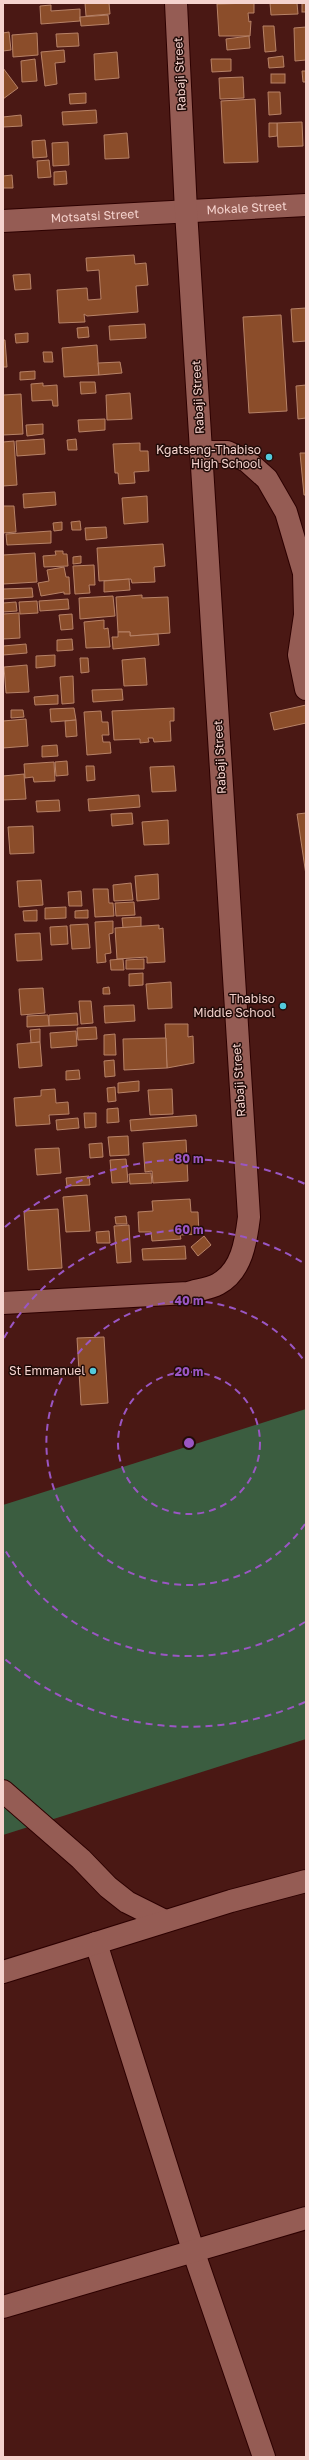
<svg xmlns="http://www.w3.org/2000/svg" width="309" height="2460" viewBox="0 0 309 2460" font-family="'Golos Text',sans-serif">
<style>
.green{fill:#3b5d40}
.building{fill:#8b4d2a;stroke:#b78267}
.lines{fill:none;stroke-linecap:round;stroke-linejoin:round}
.minor-casing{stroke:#2d0000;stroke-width:24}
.minor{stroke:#955c54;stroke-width:22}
.ring{fill:none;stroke:#9a56c3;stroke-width:2;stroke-dasharray:7 5}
.poi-dot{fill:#53cadc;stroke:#220c09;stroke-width:1.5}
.labels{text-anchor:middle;stroke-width:3;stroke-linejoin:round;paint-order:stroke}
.street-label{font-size:12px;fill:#f5d3ce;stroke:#220c09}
.poi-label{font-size:12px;fill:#f5d3ce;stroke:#220c09;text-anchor:end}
.centre{fill:#9a56c3;stroke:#220c09;stroke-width:2}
.ring-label{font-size:12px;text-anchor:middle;font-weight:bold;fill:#9a56c3;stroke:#220c09;stroke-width:3;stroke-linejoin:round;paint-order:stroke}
</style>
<rect width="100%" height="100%" fill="#4a1814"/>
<path class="green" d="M306 1409V1739L3 1835V1505Z"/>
<g class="building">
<path d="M85 3H109L110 14 86 16Z"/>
<path d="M254 3V13H248L249 22 251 21 250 36H219L217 4Z"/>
<path d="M270 3H297L298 14 271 15Z"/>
<rect x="302" y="3" width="4" height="9"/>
<path d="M51 5V11L80 9V21L41 24 40 6Z"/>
<path d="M108 15 109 24 81 26 80 17Z"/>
<path d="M263 26H274L276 51 265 52Z"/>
<path d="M306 27V60L295 61 294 28Z"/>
<path d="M9 32 11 50 3 51V33Z"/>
<path d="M37 33 38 55 13 57 12 35Z"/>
<path d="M78 33 79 46 57 47 56 34Z"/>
<path d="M249 36 250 48 227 50 226 39Z"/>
<path d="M64 50 65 62 55 63 57 84 45 86 41 52Z"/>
<path d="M117 52 119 78 95 80 94 54Z"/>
<path d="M283 56 284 67 269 68 268 58Z"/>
<path d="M35 59 37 81 22 82 21 61Z"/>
<path d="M211 59H231V71L212 72Z"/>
<path d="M3 68 18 88 3 99Z"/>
<path d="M302 71H306V82H303Z"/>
<rect x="271" y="74" width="14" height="9"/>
<path d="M243 77 244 98 220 99 219 78Z"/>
<path d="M268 92H280L281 114 269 115Z"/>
<path d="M86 93V103L70 104 69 94Z"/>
<path d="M255 99 258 162 224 163 221 101Z"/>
<path d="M96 110 97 123 63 125 62 112Z"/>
<path d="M21 115 22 126 3 127V117Z"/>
<path d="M302 122 303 146 278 147 277 123Z"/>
<path d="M269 123H277V136L269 137Z"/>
<path d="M127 133 129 158 105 159 104 135Z"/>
<path d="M45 140 47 157 33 158 32 141Z"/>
<path d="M68 142 69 165 53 166 52 143Z"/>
<path d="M49 160 51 177 38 178 37 161Z"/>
<path d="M66 171 67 184 54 185V172Z"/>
<path d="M12 175 13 188H3V176Z"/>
<path d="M134 255 135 264 146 263 148 285 136 286 138 312 87 316 84 314 85 322 59 323 57 290 87 288 88 300 101 299 99 270 87 271 86 258Z"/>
<path d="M30 274 31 289 15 290 13 275Z"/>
<path d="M306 308V341L293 342 291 309Z"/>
<path d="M281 315 287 411 249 413 243 317Z"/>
<path d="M145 324 146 338 110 340 109 326Z"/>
<path d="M88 327 89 337 78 338 77 328Z"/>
<path d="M28 333V342L16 343 15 334Z"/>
<path d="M3 340H5L7 367H3Z"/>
<path d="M97 345 99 375 64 377 62 348Z"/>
<path d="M43 352H52L53 362H44Z"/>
<path d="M120 362 122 373 99 375 98 363Z"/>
<path d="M35 371V379L20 380V372Z"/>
<path d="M80 382H95L96 393 81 394Z"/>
<path d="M43 383V386L57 385 58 406H53L52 400 32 401 31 384Z"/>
<path d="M306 385V418L298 419 296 386Z"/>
<path d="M130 393 132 419 107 420 106 395Z"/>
<path d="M21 394 23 434 3 435V395Z"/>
<path d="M105 419V430L79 432 78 420Z"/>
<path d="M43 424V434L27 436 26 425Z"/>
<path d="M44 439 45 454 17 456 16 441Z"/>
<path d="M76 439 77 450H68L67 440Z"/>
<path d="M14 441 17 485 3 486V442Z"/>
<path d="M140 443V451H148L149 471 134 472 135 483 119 484 118 473H115L113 444Z"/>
<path d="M300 453H306V495H304Z"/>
<path d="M55 492 56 505 24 508 23 494Z"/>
<path d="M147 496 148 522 124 524 122 498Z"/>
<path d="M3 506H14L16 532 3 533Z"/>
<path d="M80 521 81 530H72L71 522Z"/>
<path d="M62 522V530L54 531 53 523Z"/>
<path d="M106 527 107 538 86 540 85 528Z"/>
<path d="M51 531V543L7 545 6 534Z"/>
<path d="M163 544 165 566 154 567 155 582 132 583 131 579 99 581 97 548Z"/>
<path d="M55 551H63V554H67L68 566 44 567 43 556 56 555Z"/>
<path d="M35 553 37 582 3 584V555Z"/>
<path d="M81 556V563L73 564V557Z"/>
<path d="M94 565 95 585H89L90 593 75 594 73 566Z"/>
<path d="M64 567 66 577H69L70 594H64V592L41 596 38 583 49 581 47 570Z"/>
<path d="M129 579 130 590 104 592V581Z"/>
<path d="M32 588 33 597 3 599V589Z"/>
<path d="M142 595V598L168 597 170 633 130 636V632H118L116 597Z"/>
<path d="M113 596 115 616 80 619 79 598Z"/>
<path d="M68 599 69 609 40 611 39 601Z"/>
<path d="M37 601 38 613 20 614 19 602Z"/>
<path d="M16 602 17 611 3 612V603Z"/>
<path d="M19 613 20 638 3 639V614Z"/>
<path d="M72 614 73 629 61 630 59 615Z"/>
<path d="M104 620V629L108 628 110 647 86 648 84 622Z"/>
<path d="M118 632H130V636L158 634 159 645 113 649 112 637H118Z"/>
<path d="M72 639 73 650 57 651V640Z"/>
<path d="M26 644 27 653 3 655V646Z"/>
<path d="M55 655V666L36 668V656Z"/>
<path d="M80 658H88L89 672 81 673Z"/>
<path d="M145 658 147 685 124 686 122 660Z"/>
<path d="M27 665 29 692 6 693 4 667Z"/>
<path d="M73 676 74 703 62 704 60 677Z"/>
<path d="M122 689 123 700 93 702 92 690Z"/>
<path d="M58 695V704L35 705 34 697Z"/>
<path d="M306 705V723L274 730 270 713Z"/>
<path d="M74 708 76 720 51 722 50 709Z"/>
<path d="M174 708V721H170L171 741 154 742 153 738H148L149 742 140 743V739L114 740 112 711Z"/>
<path d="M11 710H23L24 717 11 718Z"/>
<path d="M101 711 102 722H108L109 735H102L103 742H110L111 753 87 755 84 712Z"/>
<path d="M26 719 28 746 3 748V721Z"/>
<path d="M76 720 77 736 66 737 65 721Z"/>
<path d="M57 745 58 756 42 757V746Z"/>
<path d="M67 761 68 775 56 776 55 762Z"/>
<path d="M54 762 55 781 34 782 33 777 25 778 24 764Z"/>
<path d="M86 766H94L95 780 87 781Z"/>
<path d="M174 766 176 791 152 792 150 767Z"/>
<path d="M24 774 26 799 3 800V776Z"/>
<path d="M139 795 140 807 89 811 88 799Z"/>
<path d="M59 800 60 811 37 812 36 801Z"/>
<path d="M132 813 133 824 112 826 111 814Z"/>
<path d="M306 813V875L297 814Z"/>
<path d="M168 820 169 844 144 845 142 822Z"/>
<path d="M33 826 34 853 10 854 8 827Z"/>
<path d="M158 874 159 899 137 901 135 876Z"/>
<path d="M41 880 43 905 19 907 17 881Z"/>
<path d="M131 883 133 900 114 901 113 885Z"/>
<path d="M93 889H108L109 903H113L114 916 95 917Z"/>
<path d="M81 891 82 906H69L68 892Z"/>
<path d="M134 902 135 915 116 916 115 903Z"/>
<path d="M66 907V918L45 919V908Z"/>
<path d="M37 910V921H24L23 911Z"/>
<path d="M88 910V918H75V911Z"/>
<path d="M141 917V927L123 928 122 918Z"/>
<path d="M113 921V933L109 934 111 953 105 954 106 962 97 963 95 922Z"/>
<path d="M88 924 90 948 72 949 70 925Z"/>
<path d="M159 925V929L163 928 165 962 147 963V957L117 959 115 928Z"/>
<path d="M67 926 68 944 51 945 50 927Z"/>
<path d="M40 933 42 960 17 961 15 934Z"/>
<path d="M123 959 124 970H111L110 960Z"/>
<path d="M144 959V969H126V960Z"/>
<path d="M143 973V985L129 986V974Z"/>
<path d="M171 982 172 1008 148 1009 146 984Z"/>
<path d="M109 987 110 994H103V988Z"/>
<path d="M43 988 45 1013 21 1015 19 989Z"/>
<path d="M79 1001H91L93 1023 81 1024Z"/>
<path d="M134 1005 135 1021 105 1023 104 1006Z"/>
<path d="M77 1013 78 1025 49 1026V1015Z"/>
<path d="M48 1015 49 1026 27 1027V1016Z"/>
<path d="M165 1024H188V1037L193 1036 194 1063 167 1068Z"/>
<path d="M96 1027 97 1039 78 1040 77 1028Z"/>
<path d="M40 1029V1042L31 1043 30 1030Z"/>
<path d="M76 1031 77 1046 51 1048 50 1033Z"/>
<path d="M115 1034 116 1055H104V1035Z"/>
<path d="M166 1038 167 1068 124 1070 123 1039Z"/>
<path d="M40 1042 42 1066 19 1068 17 1044Z"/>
<path d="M114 1060 115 1076 105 1077 104 1061Z"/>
<path d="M79 1070 80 1079 66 1080V1071Z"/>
<path d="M139 1081V1091L118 1093V1083Z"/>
<path d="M115 1087 116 1101 108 1102 107 1088Z"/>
<path d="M55 1089 56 1103 68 1102 69 1114 49 1115 50 1124 16 1126 14 1098 41 1096V1090Z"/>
<path d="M172 1089 173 1114 150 1115 148 1090Z"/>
<path d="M118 1108 119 1122 107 1123V1109Z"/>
<path d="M84 1113H96V1127L85 1128Z"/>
<path d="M196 1115 197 1126 131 1131 130 1120Z"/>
<path d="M78 1118 79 1128 57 1130 56 1120Z"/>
<path d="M128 1136 129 1155 110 1156 108 1137Z"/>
<path d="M186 1140 188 1181 153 1183 152 1171 145 1172 143 1143Z"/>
<path d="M102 1143 103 1157 90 1158 89 1144Z"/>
<path d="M59 1148 61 1173 37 1175 35 1149Z"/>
<path d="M126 1159 128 1182 112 1183 110 1160Z"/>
<path d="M151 1173 152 1183 130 1184 129 1174Z"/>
<path d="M89 1176 90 1185 67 1186 66 1178Z"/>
<path d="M87 1195 90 1231 66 1232 63 1197Z"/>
<path d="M190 1199 191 1212H198L199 1234 180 1235 181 1239 152 1241 151 1232H139L138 1212 153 1211 152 1201Z"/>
<path d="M58 1209 62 1268 28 1270 24 1211Z"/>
<path d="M126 1216 127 1224H116L115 1217Z"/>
<path d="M129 1225 131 1262 117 1263 114 1226Z"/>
<path d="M109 1231 110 1243H97L96 1232Z"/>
<path d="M204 1236 211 1245 198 1256 191 1247Z"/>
<path d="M185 1246 186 1259 143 1260 142 1249Z"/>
<path d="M104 1337 108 1403 81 1405 77 1338Z"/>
</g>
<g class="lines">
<defs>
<g id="minor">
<path id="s1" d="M3 221 306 205"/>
<path d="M201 452H227L247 461 267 479 286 512 304 573 305 615 299 655 306 689"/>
<path d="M3 1303 188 1293C197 1290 209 1289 218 1284 242 1271 246 1241 249 1217L186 211 176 3"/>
<path d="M3 1791 81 1859 108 1887 127 1902 165 1921"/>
<path d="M96 1943 194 2253 264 2457"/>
<path d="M3 1972 231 1901 306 1881"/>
<path d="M3 2307 306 2218"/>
</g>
</defs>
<use href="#minor" class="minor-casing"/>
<use href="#minor" class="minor"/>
</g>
<g class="ring">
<circle cx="189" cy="1443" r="71"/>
<path d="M305 1524A142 142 0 1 1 305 1362"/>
<path d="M305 1622A213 213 0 0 1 4 1548M4 1338A213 213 0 0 1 305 1264"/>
<path d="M305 1702A284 284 0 0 1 5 1659M5 1227A284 284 0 0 1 305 1184"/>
</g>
<g class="poi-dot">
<circle cx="269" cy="457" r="4"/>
<circle cx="283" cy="1006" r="4"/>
<circle cx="93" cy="1371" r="4"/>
</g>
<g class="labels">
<g class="street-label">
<text transform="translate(180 74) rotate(-93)" y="4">Rabaji Street</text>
<text dy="4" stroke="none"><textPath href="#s1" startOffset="244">Mokale Street</textPath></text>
<text dy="4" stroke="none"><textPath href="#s1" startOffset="92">Motsatsi Street</textPath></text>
<text transform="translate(198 397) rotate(-93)" y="4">Rabaji Street</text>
<text transform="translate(220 757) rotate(-93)" y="4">Rabaji Street</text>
<text transform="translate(239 1080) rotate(-94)" y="4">Rabaji Street</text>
</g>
<g class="poi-label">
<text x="261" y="454">Kgatseng-Thabiso<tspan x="261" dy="14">High School</tspan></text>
<text x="275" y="1003">Thabiso<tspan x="275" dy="14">Middle School</tspan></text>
<text x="85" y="1375">St Emmanuel</text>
</g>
</g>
<circle cx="189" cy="1443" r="6" class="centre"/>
<g class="ring-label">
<text x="189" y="1163">80 m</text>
<text x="189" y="1234">60 m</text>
<text x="189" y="1305">40 m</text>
<text x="189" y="1376">20 m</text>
</g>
<rect width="309" height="2460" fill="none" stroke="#f5d3ce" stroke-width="8"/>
</svg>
